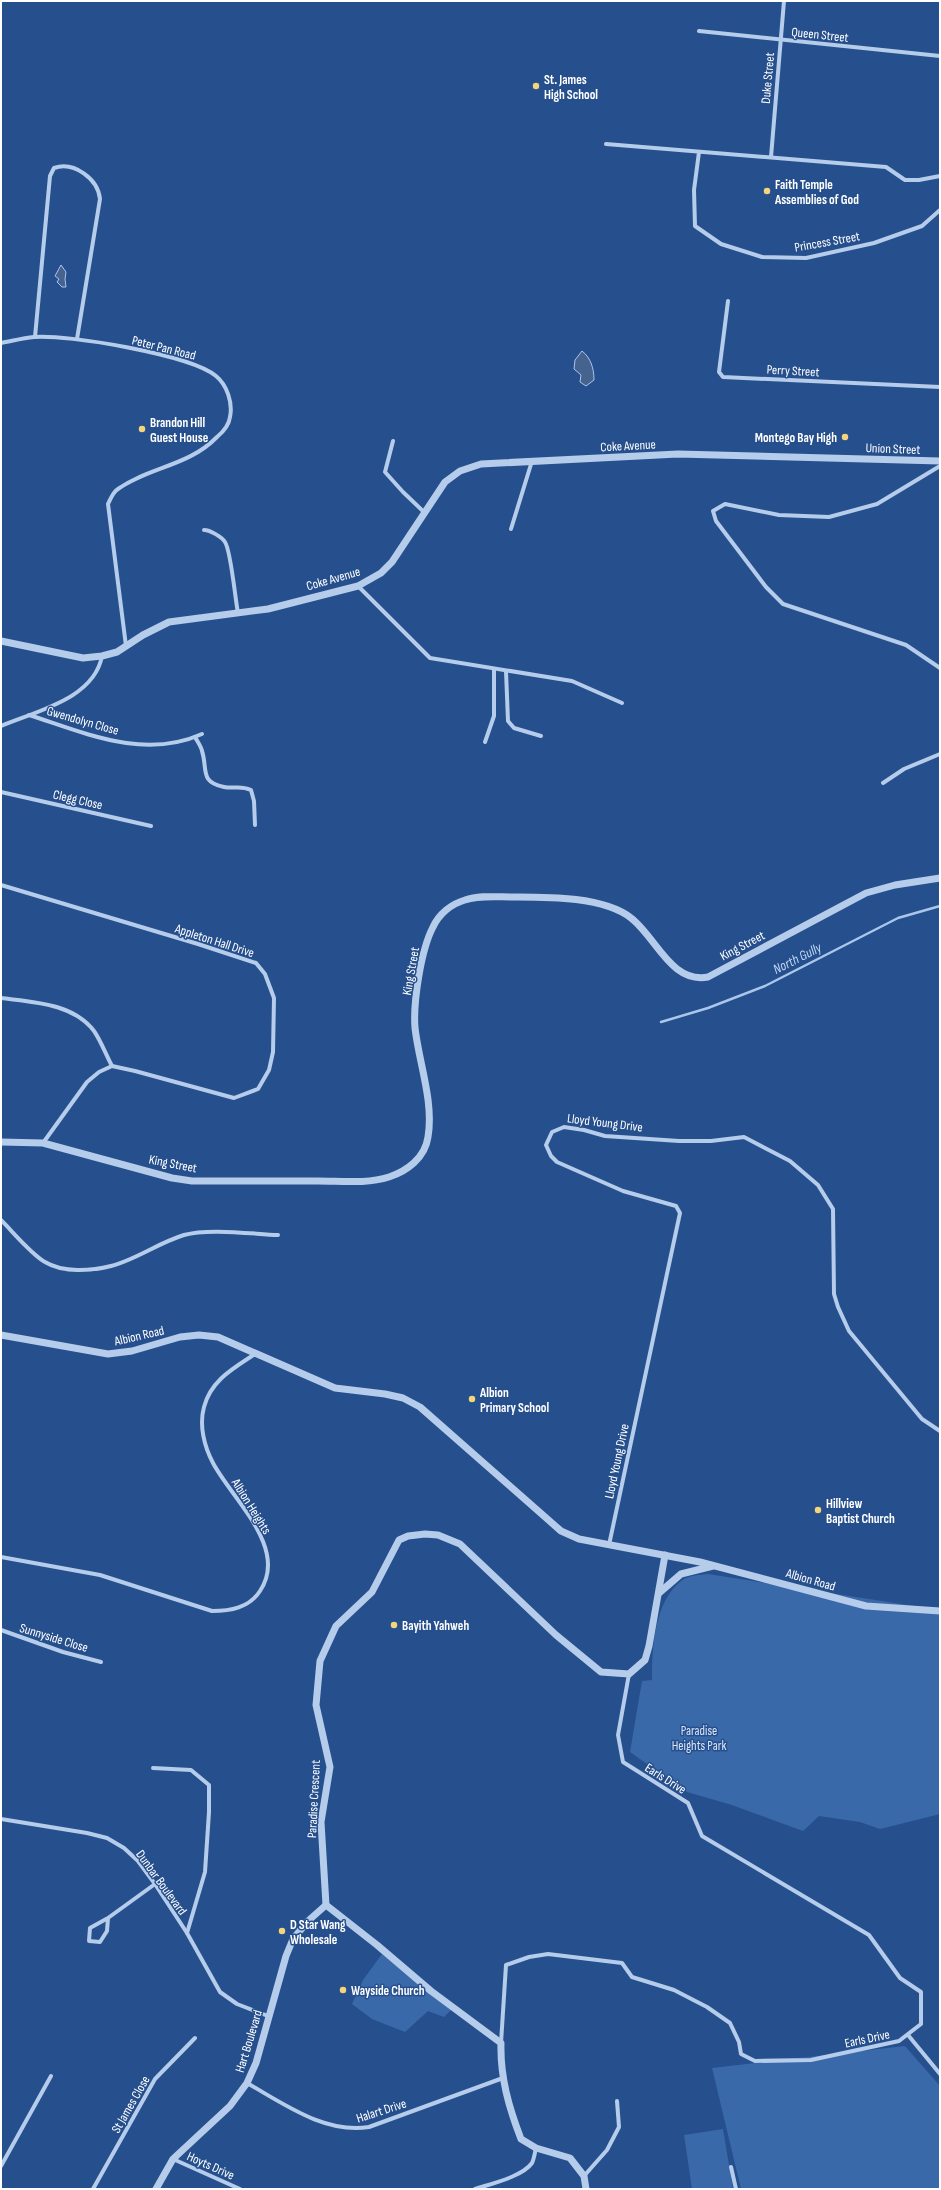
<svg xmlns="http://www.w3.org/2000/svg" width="941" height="2190" viewBox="0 0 941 2190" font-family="'Sofia Sans Condensed',sans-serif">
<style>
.green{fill:#3a69aa}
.water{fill:#466390;stroke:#aac6eb}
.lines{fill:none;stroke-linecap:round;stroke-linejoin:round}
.stream{stroke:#aac6eb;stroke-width:2.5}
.minor{stroke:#b5cceb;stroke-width:4}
.tertiary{stroke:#b5cceb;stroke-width:7}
.poi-dot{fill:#f4d57a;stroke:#264f8d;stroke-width:1.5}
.labels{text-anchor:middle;stroke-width:3;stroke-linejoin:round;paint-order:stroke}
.street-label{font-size:13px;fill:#fff;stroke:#264f8d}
.poi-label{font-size:13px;font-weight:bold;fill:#fff;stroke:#264f8d;text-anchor:start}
.park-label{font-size:13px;fill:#dae6f8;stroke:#264f8d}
.water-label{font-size:14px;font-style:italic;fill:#c1d6f2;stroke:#264f8d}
</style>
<rect width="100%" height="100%" fill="#264f8d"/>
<g class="green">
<path d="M708 1574 940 1610V1814L880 1829 860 1822 819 1816 803 1831 732 1805 687 1792 630 1752 642 1681 652 1680C652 1648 654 1599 684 1579 690 1575 701 1575 708 1574Z"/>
<path d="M382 1954 451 2010 444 2017 428 2011 405 2032 372 2019 352 2004 363 1980Z"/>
<path d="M905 2046 940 2086V2189H741L712 2068Z"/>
<path d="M723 2129 733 2189H692L684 2135Z"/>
</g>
<g class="water">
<path d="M61 265 66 272 65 279 66 287H62L57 282 59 279 55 276Z"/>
<path d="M582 351C591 358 594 369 594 380L586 386 580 382 581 375 574 369 575 360Z"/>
</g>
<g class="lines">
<path class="stream" d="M661 1022 708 1008 765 986 898 918 940 906"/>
<g class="minor">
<path d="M699 31 940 56"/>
<path d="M606 144 886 167 905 180H919L940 176"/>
<path d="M699 152 694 190 695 226 721 244 762 257 806 258 874 243 922 226 940 210"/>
<path d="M771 157 784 1"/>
<path d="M728 301 719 372 723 377 940 387"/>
<path d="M35 337 50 176 54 168C74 161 98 179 100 199L77 339"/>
<path d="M1 343C12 341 23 338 34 337 67 334 191 355 216 376 227 385 233 403 230 417 229 425 223 432 217 437 189 466 149 467 118 489 113 492 111 498 108 504L126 646"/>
<path d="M393 441 385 472 403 492 425 513"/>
<path d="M940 466 877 504 829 517 779 515 725 504 713 511 716 521 766 587 783 604 906 645 940 668"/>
<path d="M511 529 532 461"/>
<path d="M204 530C210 530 222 537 225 542 231 551 235 598 238 613"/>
<path d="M358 586 430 658 572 681 622 703"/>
<path d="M506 671 508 721 514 728 541 736"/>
<path d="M29 715C85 733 144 760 202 734"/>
<path d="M1 726C36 711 94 699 102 656"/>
<path d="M195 737C197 741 201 746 202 751 208 769 199 782 224 787 235 789 240 785 251 790L254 801 255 825"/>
<path d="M485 742 494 716V669"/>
<path d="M883 783 904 769 940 754"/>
<path d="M1 792 151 826"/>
<path d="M1 885 198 944 256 963 265 974 274 998 273 1052 269 1070 258 1089 234 1098 135 1071 112 1066 99 1072 87 1082 43 1143"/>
<path d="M1 998C32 1002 73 1003 94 1031 101 1041 106 1055 112 1066"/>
<path d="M1 1220C13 1232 31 1254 45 1262 63 1273 91 1271 111 1266 135 1260 158 1243 184 1235 209 1228 252 1234 278 1235"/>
<path d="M609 1545 680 1213 676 1206 623 1191 557 1162 551 1156 546 1145 552 1132 564 1127 584 1130 605 1136 679 1141H711L744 1137 790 1161 818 1185 833 1209 834 1294 838 1307 849 1331 922 1419 940 1431"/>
<path d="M1 1557 100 1575 212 1611C230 1611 249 1608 260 1591 289 1548 232 1499 213 1463 204 1446 199 1425 204 1407 211 1380 234 1368 255 1354"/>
<path d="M1 1630 63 1652 101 1662"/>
<path d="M153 1768 191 1770 209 1785V1812L205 1872 187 1933"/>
<path d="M1 1819 87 1833 107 1838 124 1848 138 1861 155 1884 187 1933 220 1992 237 2004 268 2016"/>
<path d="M108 1918 107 1931 100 1942 89 1941 90 1928 108 1918 155 1884"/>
<path d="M908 2035 940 2074"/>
<path d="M501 2043 506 1965 529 1957 548 1954 622 1963 632 1977 674 1990 707 2007 730 2023 739 2042 741 2054 755 2061 811 2060 899 2041 921 2024V1992L900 1978 869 1935 702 1836 688 1803 623 1762 618 1735 629 1674"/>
<path d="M247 2083C284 2104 325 2134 369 2127L503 2078"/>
<path d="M173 2159 240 2189"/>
<path d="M1 2166 51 2076"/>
<path d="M731 2167 736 2189"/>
<path d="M584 2176 607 2150 619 2127 617 2101"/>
<path d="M93 2189 155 2079 195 2038"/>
<path d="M475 2189C490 2184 522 2177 532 2163 534 2159 535 2152 536 2148"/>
</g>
<g class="tertiary">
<path d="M1 641 83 658 102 656 117 652 143 635 169 622 268 609 358 586 381 573 392 562 445 482 460 471 481 464 678 454 940 461"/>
<path d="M1 1142 43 1143 172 1178 192 1181C234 1181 276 1181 318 1181 341 1181 367 1184 389 1177 407 1171 425 1158 428 1137 434 1102 419 1063 415 1028 413 1002 421 950 433 927 439 914 451 904 465 900 479 895 497 897 512 897 545 897 603 896 631 918 656 937 671 984 708 977L866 893 895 885 940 878"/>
<path d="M1 1335 108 1354 132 1351 180 1337 199 1335 218 1337 335 1388 385 1394 403 1398 420 1407 561 1531 579 1539 700 1562 866 1606 940 1611"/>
<path d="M659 1593 681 1574 713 1566"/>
<path d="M156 2189 173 2159 230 2106 247 2083 256 2063 286 1956 293 1939 308 1921 326 1905"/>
<path d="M586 2189 584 2176 570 2158 536 2148 521 2139C509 2108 500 2077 501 2043L431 1991 377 1945 326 1905 321 1822 330 1767 316 1705 320 1661 336 1626 372 1592 399 1540 408 1536 425 1534 438 1535 460 1544 556 1635 601 1672 629 1674 645 1660 649 1646 665 1555"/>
</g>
</g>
<g class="poi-dot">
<circle cx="536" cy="86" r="4"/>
<circle cx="767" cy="191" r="4"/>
<circle cx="142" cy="429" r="4"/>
<circle cx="845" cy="437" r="4"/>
<circle cx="472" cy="1399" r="4"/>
<circle cx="818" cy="1510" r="4"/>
<circle cx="394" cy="1625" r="4"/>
<circle cx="282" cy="1931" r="4"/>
<circle cx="343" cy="1990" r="4"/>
</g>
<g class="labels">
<g class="street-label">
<text transform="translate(820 34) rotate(6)" y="5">Queen Street</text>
<text transform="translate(767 78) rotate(-85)" y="5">Duke Street</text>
<text transform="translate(827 241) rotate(-10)" y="5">Princess Street</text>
<text transform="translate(164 347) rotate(14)" y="5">Peter Pan Road</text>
<text transform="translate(793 370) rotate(3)" y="5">Perry Street</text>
<text transform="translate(628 445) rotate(-3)" y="5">Coke Avenue</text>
<text transform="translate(893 448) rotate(2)" y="5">Union Street</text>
<text transform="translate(333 578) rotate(-16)" y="5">Coke Avenue</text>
<text transform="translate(83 720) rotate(16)" y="5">Gwendolyn Close</text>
<text transform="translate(78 799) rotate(13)" y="5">Clegg Close</text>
<text transform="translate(215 940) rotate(18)" y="5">Appleton Hall Drive</text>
<text transform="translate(742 945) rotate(-28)" y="5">King Street</text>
<text transform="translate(410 971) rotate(-80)" y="5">King Street</text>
<text transform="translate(605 1122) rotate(7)" y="5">Lloyd Young Drive</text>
<text transform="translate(173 1163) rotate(11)" y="5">King Street</text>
<text transform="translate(139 1335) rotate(-13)" y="5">Albion Road</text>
<text transform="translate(616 1461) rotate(-78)" y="5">Lloyd Young Drive</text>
<text transform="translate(252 1506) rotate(58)" y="5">Albion Heights</text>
<text transform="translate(811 1579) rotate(16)" y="5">Albion Road</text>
<text transform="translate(54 1637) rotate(17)" y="5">Sunnyside Close</text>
<text transform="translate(666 1778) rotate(32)" y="5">Earls Drive</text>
<text transform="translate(313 1799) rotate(-87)" y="5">Paradise Crescent</text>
<text transform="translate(162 1882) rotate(54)" y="5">Dunbar Boulevard</text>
<text transform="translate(867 2038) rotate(-12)" y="5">Earls Drive</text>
<text transform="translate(248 2041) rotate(-73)" y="5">Hart Boulevard</text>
<text transform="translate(130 2104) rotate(-60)" y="5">St James Close</text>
<text transform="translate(381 2110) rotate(-18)" y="5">Halart Drive</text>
<text transform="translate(211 2165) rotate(24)" y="5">Hoyts Drive</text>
</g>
<g class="poi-label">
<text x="544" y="84">St. James<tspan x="544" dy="15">High School</tspan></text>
<text x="775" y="189">Faith Temple<tspan x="775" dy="15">Assemblies of God</tspan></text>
<text x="150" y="427">Brandon Hill<tspan x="150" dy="15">Guest House</tspan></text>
<text x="837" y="442" text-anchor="end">Montego Bay High</text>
<text x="480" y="1397">Albion<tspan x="480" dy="15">Primary School</tspan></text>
<text x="826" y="1508">Hillview<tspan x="826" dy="15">Baptist Church</tspan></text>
<text x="402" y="1630">Bayith Yahweh</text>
<text x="290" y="1929">D Star Wang<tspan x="290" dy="15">Wholesale</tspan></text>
<text x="351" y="1995">Wayside Church</text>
</g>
<g class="park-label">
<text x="699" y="1735">Paradise<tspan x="699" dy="15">Heights Park</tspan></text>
</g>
<g class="water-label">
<text transform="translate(797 958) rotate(-27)" y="5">North Gully</text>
</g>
</g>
<rect width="941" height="2190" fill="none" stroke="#ffffff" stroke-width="4"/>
</svg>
